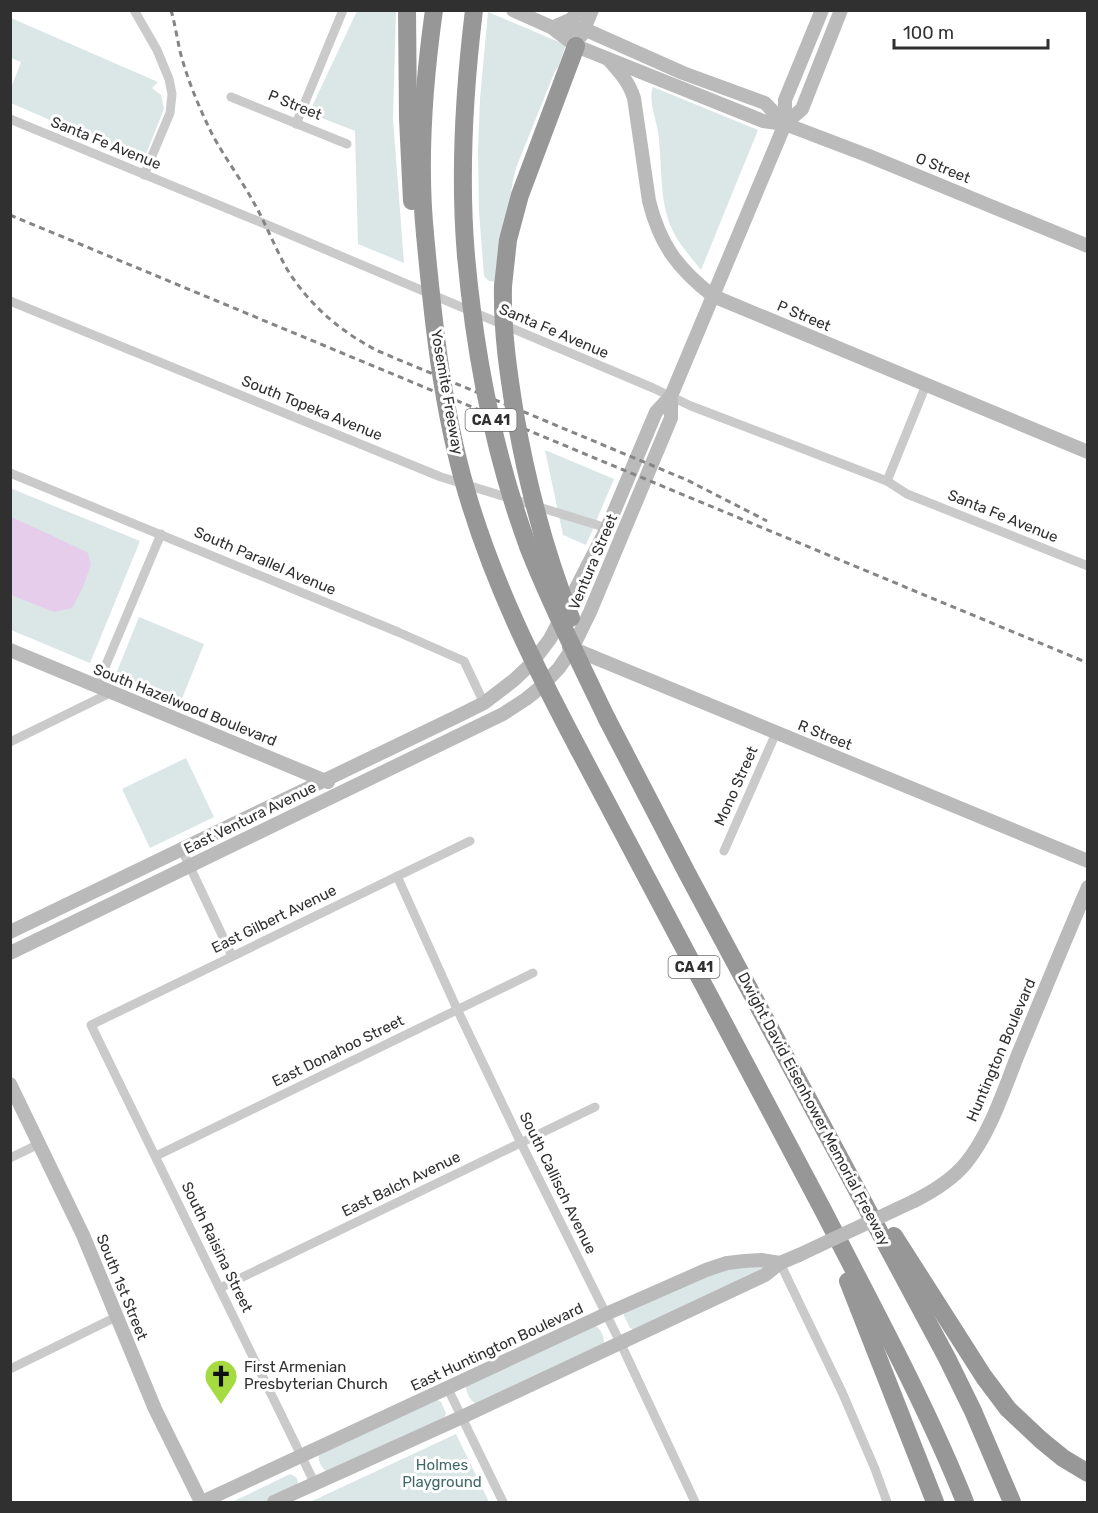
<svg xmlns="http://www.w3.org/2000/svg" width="1098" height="1513" viewBox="0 0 1098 1513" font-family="Rubik,sans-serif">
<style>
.green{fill:#dae7e6}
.water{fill:#e5cdeb}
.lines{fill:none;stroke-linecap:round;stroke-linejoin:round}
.street{stroke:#cacaca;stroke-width:9}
.secondary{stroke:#bababa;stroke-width:14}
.highway{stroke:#979797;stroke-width:18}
.rail{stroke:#858585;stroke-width:3;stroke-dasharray:6 4.5;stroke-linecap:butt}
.secondary-bridge{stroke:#bababa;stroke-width:14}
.highway-bridge{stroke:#979797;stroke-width:18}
.labels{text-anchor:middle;stroke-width:6;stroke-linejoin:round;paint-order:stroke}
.shield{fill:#fff;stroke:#6e6e6e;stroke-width:1.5}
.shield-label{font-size:14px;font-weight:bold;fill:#303030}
.street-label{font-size:15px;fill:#303030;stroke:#fff}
.poi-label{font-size:15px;fill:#303030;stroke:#fff;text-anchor:start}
.park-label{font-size:15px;fill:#406a68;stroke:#fff}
</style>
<rect width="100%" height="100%" fill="#fff"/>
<g class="green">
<path d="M357 11H396L393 119 404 263 358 244 355 131 309 113Z"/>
<path d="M488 12 566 45 558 67 555 71 516 168 513 180 497 282 489 281 484 276 479 211 478 151 480 99Z"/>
<path d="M11 18 158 82 152 88 161 95 164 109 146 154 141 160 11 103V88L21 62 11 58Z"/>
<path d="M653 87 758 130 701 270C692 258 681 247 674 233 658 203 663 165 658 132 656 118 648 100 653 87Z"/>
<path d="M545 450 614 479 586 545 563 535Z"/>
<path d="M10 488 140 541 90 663 11 630Z"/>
<path d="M139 617 204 644 181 701 116 674Z"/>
<path d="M186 758 214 817 150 848 122 789Z"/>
<path d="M763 1266 764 1269 635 1330 630 1328 624 1316V1313L713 1271Z"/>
<path d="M595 1326C601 1328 604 1337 604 1343L475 1403C470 1401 466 1392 466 1386Z"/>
<path d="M437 1400 441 1402 446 1413 444 1419 327 1472C322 1469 317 1460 319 1454Z"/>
<path d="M456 1434 489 1502H310Z"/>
<path d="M290 1474 296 1477 298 1482 296 1488 265 1502H232Z"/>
</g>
<path class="water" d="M11 517 51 535 88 553 91 565 83 587 72 608 54 612 11 595Z"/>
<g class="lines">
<g class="street">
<path d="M134 10 157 50 169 79 172 94 170 113 144 175"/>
<path d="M231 97 347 144"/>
<path d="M10 119 265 224 653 388 691 406 887 481 907 494 1088 566"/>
<path d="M296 124 343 10"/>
<path d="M10 301 441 477 607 528"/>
<path d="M10 473 398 632 464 661 484 703"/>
<path d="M887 481 926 385"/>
<path d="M97 686 161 534"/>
<path d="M10 742 112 692"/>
<path d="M181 848 232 956"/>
<path d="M724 851 776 733"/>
<path d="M397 876 457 1009 521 1143 620 1342 695 1502"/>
<path d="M156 1156 533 973"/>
<path d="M10 1158 39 1144"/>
<path d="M780 1263 842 1392 875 1469 887 1502"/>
<path d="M220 1288 595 1107"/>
<path d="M10 1369 116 1317"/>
<path d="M448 1389 503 1502"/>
<path d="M315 1484 91 1025 470 841"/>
</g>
<g class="secondary">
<path d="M513 10 551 27 576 46 763 121 785 124 869 156 1088 246"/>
<path d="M556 26 570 20 582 10"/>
<path d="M552 27 584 29 683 73 765 103 785 124"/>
<path d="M581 36 592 10"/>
<path d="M608 59C619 71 629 82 634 98L649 201C660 245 678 269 713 296L1088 452"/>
<path d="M785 124 802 109 841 10"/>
<path d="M569 647 1088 861"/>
<path d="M10 650 328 782"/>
<path d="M10 932 460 715 484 703 514 680 531 664 550 639 607 528 656 412 671 396"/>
<path d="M10 953 503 714 526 699 542 686 559 668 572 649 590 612 671 418V396L785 124V100L822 10"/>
<path d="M10 1084 83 1235 155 1409 201 1502"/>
<path d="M914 1201C934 1191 952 1180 966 1163 991 1132 1004 1089 1019 1052 1042 997 1064 942 1088 887"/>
<path d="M202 1502 606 1314 706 1270 727 1263 745 1261 761 1260 780 1263"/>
<path d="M274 1502 462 1417 765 1275 780 1263 799 1255"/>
</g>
<g class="highway">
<path d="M407 10 408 118 412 201"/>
<path d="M425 234C418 163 424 81 434 10"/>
<path d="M466 256C459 174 464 92 474 10"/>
<path d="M503 286 508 240 520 195 576 46"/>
<path d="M607 719 687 873 947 1358 973 1411 1012 1502"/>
<path d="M579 750C661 904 743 1058 824 1212 873 1308 925 1402 965 1502"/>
<path d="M894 1236 984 1377 1008 1409 1041 1440 1063 1458 1088 1473"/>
<path d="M848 1281 935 1502"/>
</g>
<g class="rail">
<path d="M171 10C175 24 177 38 180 51 187 79 199 107 211 132 224 157 241 179 254 203 266 224 275 248 287 269 309 305 341 332 378 351L687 480 767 521"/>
<path d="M10 215 1088 663"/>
</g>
<path class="secondary-bridge" d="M799 1255 914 1201"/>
<g class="highway-bridge">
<path d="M425 234C433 320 442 407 466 490 493 583 534 665 579 750"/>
<path d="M466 256C475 355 494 455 529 549 552 607 580 663 607 719"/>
<path d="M503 286C502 329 508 371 515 414 527 483 545 552 571 618"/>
</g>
</g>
<defs>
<symbol id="church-pin" viewBox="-11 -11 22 30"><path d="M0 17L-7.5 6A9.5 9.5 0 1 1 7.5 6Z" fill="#a5da40" stroke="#fff"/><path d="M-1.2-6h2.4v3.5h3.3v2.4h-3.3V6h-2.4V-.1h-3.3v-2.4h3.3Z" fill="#111"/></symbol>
</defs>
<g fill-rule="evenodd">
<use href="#church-pin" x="202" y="1357" width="38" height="52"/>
</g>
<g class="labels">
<g class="shield">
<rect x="465.5" y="409" width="51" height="22" rx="4.5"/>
<rect x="668.5" y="956" width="51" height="22" rx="4.5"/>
</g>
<g class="shield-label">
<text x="491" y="425">CA 41</text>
<text x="694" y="972">CA 41</text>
</g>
<g class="street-label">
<text transform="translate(295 105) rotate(22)" y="5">P Street</text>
<text transform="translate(106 143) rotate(22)" y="5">Santa Fe Avenue</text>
<text transform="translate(943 168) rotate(22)" y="5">O Street</text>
<text transform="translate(804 316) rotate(23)" y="5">P Street</text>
<text transform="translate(554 331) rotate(23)" y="5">Santa Fe Avenue</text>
<text transform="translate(447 392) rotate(80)" y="5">Yosemite Freeway</text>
<text transform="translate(312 408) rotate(22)" y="5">South Topeka Avenue</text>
<text transform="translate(1003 516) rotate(22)" y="5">Santa Fe Avenue</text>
<text transform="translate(265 561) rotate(23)" y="5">South Parallel Avenue</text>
<text transform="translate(593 562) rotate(-67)" y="5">Ventura Street</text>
<text transform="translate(185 705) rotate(22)" y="5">South Hazelwood Boulevard</text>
<text transform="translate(825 735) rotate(22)" y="5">R Street</text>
<text transform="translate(736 786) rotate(-66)" y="5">Mono Street</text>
<text transform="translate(250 818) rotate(-26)" y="5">East Ventura Avenue</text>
<text transform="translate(274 919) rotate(-26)" y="5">East Gilbert Avenue</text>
<text transform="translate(1001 1050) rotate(-67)" y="5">Huntington Boulevard</text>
<text transform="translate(338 1051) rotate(-26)" y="5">East Donahoo Street</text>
<text transform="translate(814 1109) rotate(62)" y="5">Dwight David Eisenhower Memorial Freeway</text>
<text transform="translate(558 1183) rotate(64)" y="5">South Callisch Avenue</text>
<text transform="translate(401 1184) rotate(-26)" y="5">East Balch Avenue</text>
<text transform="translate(217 1247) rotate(64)" y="5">South Raisina Street</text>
<text transform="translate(122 1287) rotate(68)" y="5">South 1st Street</text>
<text transform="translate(497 1347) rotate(-25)" y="5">East Huntington Boulevard</text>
</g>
<g class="poi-label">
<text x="244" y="1372">First Armenian<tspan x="244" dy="17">Presbyterian Church</tspan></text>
</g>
<g class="park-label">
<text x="442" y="1470">Holmes<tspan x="442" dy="17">Playground</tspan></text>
</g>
</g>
<rect width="1098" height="1513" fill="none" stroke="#303030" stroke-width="24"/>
<path d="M894 39v9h154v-9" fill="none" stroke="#303030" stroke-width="3"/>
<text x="903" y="39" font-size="18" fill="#303030" stroke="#ffffff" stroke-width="4.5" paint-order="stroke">100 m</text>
</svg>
